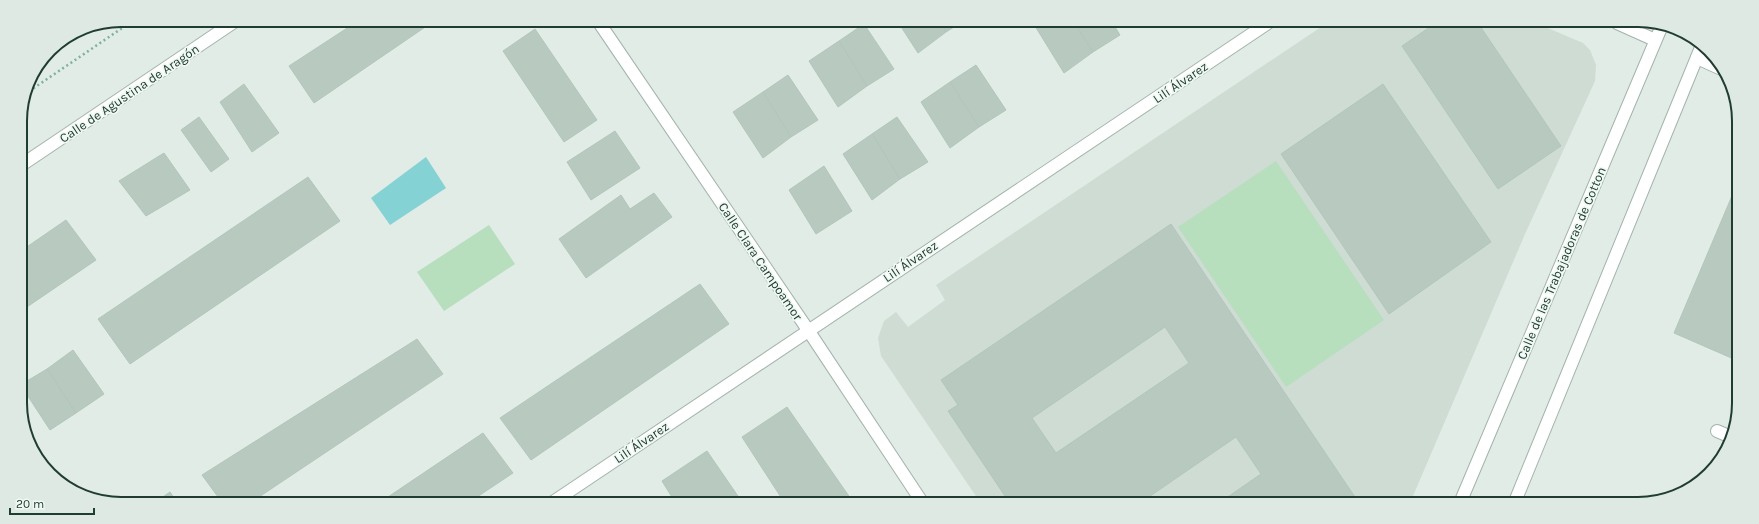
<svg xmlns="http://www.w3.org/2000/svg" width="1759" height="524" viewBox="0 0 1759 524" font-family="Karla,sans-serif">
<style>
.built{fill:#cedcd4}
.green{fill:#b7debd}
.water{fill:#85d2d4}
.building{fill:#b8cac0;stroke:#b2c6bb;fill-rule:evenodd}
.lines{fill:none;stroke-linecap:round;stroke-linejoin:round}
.minor-casing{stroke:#a3b4ab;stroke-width:14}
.path{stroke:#7fb19b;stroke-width:2.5;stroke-dasharray:2 3;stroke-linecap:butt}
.minor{stroke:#fff;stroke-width:12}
.labels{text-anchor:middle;stroke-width:3.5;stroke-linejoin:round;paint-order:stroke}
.street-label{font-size:13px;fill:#203d31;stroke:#f0f8f3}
.rim{fill:none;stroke:#203d31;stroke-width:2}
</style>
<rect width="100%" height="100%" fill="#e0ece5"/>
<path class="built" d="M1327 23H1536L1583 43 1590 50 1596 65 1595 81 1525 234 1410 503 980 502 881 356 878 338 884 321 896 312 908 327 945 300 936 285Z"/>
<g class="green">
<path d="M1276 161 1384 320 1286 387 1178 227Z"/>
<path d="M489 225 515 264 444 311 417 272Z"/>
</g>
<path class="water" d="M426 157 446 188 390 225 371 198Z"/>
<g class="building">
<path d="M358 21H434L314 103 289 66Z"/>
<path d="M898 22H940L946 32 918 53Z"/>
<path d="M940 22H962L946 32Z"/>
<path d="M1042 22H1074L1093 52 1064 73 1035 26Z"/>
<path d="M1074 22H1112L1120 35 1093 52Z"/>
<path d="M1436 23H1478L1561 146 1498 189 1402 46Z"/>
<path d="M864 24 894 69 867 86 839 41Z"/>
<path d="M535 29 597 120 564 142 503 51Z"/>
<path d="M839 41 867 86 838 107 809 61Z"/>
<path d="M976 65 1006 110 979 127 950 82Z"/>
<path d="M788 75 818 120 791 137 763 92Z"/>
<path d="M950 82 979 127 950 148 921 102Z"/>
<path d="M244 84 279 133 252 152 220 102Z"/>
<path d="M1383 84 1491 242 1389 314 1281 154Z"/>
<path d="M763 92 791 137 763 158 733 112Z"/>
<path d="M199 117 229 159 211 172 181 130Z"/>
<path d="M897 117 928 162 900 179 872 134Z"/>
<path d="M615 131 640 168 591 200 567 162Z"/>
<path d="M872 134 900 179 872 200 843 154Z"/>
<path d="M164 153 190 190 146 216 119 181Z"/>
<path d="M824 166 852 211 816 234 789 190Z"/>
<path d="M308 177 340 221 130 364 98 319Z"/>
<path d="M1737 184 1736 360 1674 333Z"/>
<path d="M654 193 672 217 586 278 559 239 621 195 630 209Z"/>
<path d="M66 220 96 260 21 311V251Z"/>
<path d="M1171 224 1359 503H1219L1261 474 1236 437 1140 503 1009 502 948 411 958 405 941 380ZM1165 327 1189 363 1056 453 1032 418Z"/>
<path d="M700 284 729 324 531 460 500 418Z"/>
<path d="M417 339 443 374 253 501H221L202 475Z"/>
<path d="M73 350 104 394 76 413 47 369Z"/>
<path d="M47 369 76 413 50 430 22 387V384Z"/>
<path d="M787 407 853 502H784L742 437Z"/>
<path d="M483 433 513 473 471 501H382Z"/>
<path d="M707 451 742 502H675L662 481Z"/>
<path d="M170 492 176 501H157Z"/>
</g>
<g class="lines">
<defs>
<g id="minor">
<path d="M598 21 808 330 922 502"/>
<path d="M1617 23 1655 40"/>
<path d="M1697 58 1719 68"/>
<path d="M20 166 237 20"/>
<path d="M1717 431 1731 437"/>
<path d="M553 502 1268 23"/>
<path d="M1460 503 1663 23"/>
<path d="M1514 504 1702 45"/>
</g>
</defs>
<use href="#minor" class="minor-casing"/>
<path class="path" d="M25 94 134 20"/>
<use href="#minor" class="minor"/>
</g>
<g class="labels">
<g class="street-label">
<text transform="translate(1180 82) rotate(-34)" y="5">Lilí Álvarez</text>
<text transform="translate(129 93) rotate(-34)" y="5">Calle de Agustina de Aragón</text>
<text transform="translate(761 261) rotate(56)" y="5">Calle Clara Campoamor</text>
<text transform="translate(910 261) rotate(-34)" y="5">Lilí Álvarez</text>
<text transform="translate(1561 263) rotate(-67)" y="5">Calle de las Trabajadoras de Cotton</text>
<text transform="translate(641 442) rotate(-34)" y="5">Lilí Álvarez</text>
</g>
</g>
<path d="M0 0H1759V524H0ZM121 27H1638A94 94 0 0 1 1732 121V403A94 94 0 0 1 1638 497H121A94 94 0 0 1 27 403V121A94 94 0 0 1 121 27Z" fill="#dfe9e3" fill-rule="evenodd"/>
<path class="rim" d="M121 27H1638A94 94 0 0 1 1732 121V403A94 94 0 0 1 1638 497H121A94 94 0 0 1 27 403V121A94 94 0 0 1 121 27Z"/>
<path d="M10 508v6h84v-6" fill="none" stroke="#203d31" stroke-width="2"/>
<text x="16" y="508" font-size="12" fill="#203d31" stroke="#f0f8f3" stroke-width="3" paint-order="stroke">20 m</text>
</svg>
